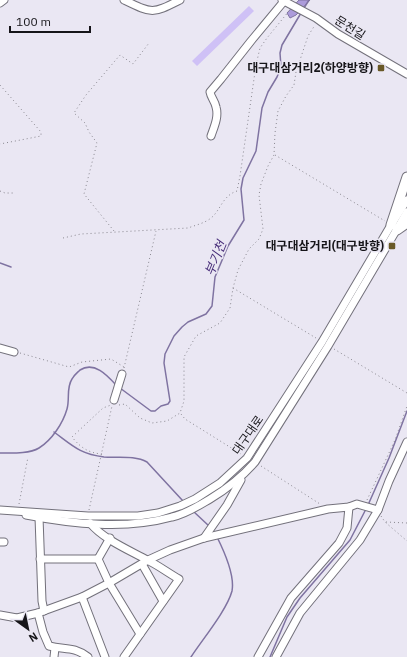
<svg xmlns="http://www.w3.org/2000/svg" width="407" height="657" viewBox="0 0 407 657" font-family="'IBM Plex Sans','Noto Sans KR',sans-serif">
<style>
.water{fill:#ac9bdb;stroke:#7f73a1}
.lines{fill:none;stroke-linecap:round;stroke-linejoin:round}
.stream{stroke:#7f73a1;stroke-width:1.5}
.building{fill:#cfc1f6}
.minor-casing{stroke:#73717b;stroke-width:9}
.major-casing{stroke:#73717b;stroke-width:11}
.path{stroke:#89878f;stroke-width:1;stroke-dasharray:1 3;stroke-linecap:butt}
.minor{stroke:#fff;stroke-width:7}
.major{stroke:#fff;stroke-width:9}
.poi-dot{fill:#695927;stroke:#eae7f3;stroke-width:1.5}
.labels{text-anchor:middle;stroke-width:3;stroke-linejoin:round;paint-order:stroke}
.street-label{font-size:12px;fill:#161519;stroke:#eae7f3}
.poi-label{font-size:12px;font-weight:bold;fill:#161519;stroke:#eae7f3;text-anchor:end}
.water-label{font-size:13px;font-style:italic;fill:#4a307b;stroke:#eae7f3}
</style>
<rect width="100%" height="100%" fill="#eae7f3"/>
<path class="water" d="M299 0H310L296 15 290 18 287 13Z"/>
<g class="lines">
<g class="stream">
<path d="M304 8 309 0"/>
<path d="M0 263 11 267"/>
<path d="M120 388 151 411H155L161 406 168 404 170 401 164 363 165 354 174 336 182 327 188 322 206 314 212 306 215 277 228 246 244 220 241 189 243 178 256 151 262 108 268 92 277 77 281 67 280 53 282 45 301 13"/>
<path d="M54 432C73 446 80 454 104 457 118 458 135 455 147 462L183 501"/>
<path d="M0 453C12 453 29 454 39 448 52 440 63 423 67 409 70 399 66 388 72 379 74 375 77 373 80 370 94 361 107 375 116 385"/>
<path d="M368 505 389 458 407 411"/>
<path d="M193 511 209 526"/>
<path d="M191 657C202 640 227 610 232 591 235 575 224 551 217 537"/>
<path d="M270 657 287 617 300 598 350 540 366 509"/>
</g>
</g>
<path class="building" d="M249 6 254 11 197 66 192 61Z"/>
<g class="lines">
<defs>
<g id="minor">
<path d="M124 0C153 14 152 14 180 0"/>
<path d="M282 0 316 18 338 34 407 74"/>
<path d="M0 3 4 0"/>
<path d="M211 136C214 127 219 117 216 107 215 101 211 98 210 92L221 79 251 41 285 0"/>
<path d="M0 348 14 352"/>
<path d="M114 400 122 374"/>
<path d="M0 510 88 516H138L158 513 180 506 195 499 220 483 247 458 322 342 391 225 407 200"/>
<path d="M26 515C73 524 125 530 172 517 186 514 198 506 210 499 228 488 241 478 255 462L328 346 407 212"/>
<path d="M39 517 42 601 44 611"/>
<path d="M90 523C103 539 129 550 147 560 158 565 168 573 179 579L124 657"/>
<path d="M110 538 98 559 109 583 140 634"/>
<path d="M204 538 227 505 241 480"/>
<path d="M0 542H4"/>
<path d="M40 559H98"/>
<path d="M142 564 163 601"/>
<path d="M82 597 105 657"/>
<path d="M38 613 43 632 49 646C66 650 73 646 88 657"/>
<path d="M0 615 17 618 38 613 82 597 109 583 148 560 170 550 204 538 328 509 349 507 357 504 378 510"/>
<path d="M54 657 55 648"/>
<path d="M258 657 291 598 339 543 347 528 349 507"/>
<path d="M276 657 300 613 360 540 378 510 389 481 407 442"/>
</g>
<g id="major">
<path d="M391 225 407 177"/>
<path d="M397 230 407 223"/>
</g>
</defs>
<use href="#minor" class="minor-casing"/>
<use href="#major" class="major-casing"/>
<g class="path">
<path d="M0 85 41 132V136L0 144"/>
<path d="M275 155 385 221"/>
<path d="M0 191 5 193H14"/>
<path d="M114 231 84 194 97 143 89 132 85 123 74 113 86 95 120 55 133 64 149 43"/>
<path d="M63 238 81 234 188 228C196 225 205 223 211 218 221 210 222 196 237 191L240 176 256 65 260 48 267 38 289 11"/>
<path d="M233 288 316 338"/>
<path d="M334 349 407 393"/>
<path d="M20 353 69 367 82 362 111 359 124 367"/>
<path d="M124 368 156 231"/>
<path d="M119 405 125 404 140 418 152 423 167 421 180 413 184 401V357L196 336 220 323 230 308 233 288 238 270 249 249 259 239 263 229 259 195 261 184 268 166 274 155 275 133 278 111 286 96 294 85 296 72 308 36 315 25"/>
<path d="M181 414 185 419 241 454"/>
<path d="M102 454C88 453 80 447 72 437L103 408 111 405"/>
<path d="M261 466 320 504"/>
<path d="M367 500 395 440 407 406"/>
<path d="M19 504 28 457"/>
<path d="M89 510 112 406"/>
<path d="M381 516 385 522 407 541"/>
<path d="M386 522 407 523"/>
</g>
<use href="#minor" class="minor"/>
<use href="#major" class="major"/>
</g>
<g class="poi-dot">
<rect x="377" y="64" width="8" height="8" rx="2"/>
<rect x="388" y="242" width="8" height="8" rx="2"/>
</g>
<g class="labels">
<g class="street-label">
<text transform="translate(350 28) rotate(32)" y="4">문천길</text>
<text transform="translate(248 435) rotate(-55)" y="4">대구대로</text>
</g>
<g class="poi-label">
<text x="373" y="72">대구대삼거리2(하양방향)</text>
<text x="384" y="250">대구대삼거리(대구방향)</text>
</g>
<g class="water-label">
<text transform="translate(215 258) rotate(-68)" y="5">부기천</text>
</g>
</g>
<g transform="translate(28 629) rotate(147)" stroke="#eae7f3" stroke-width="3" paint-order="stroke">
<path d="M0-3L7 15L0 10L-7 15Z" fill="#161519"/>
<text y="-6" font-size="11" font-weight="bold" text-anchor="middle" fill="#161519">N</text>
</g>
<path d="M10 26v6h80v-6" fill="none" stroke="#161519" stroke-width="2"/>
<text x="16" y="26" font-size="12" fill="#161519" stroke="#eae7f3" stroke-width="3" paint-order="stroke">100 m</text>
</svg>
